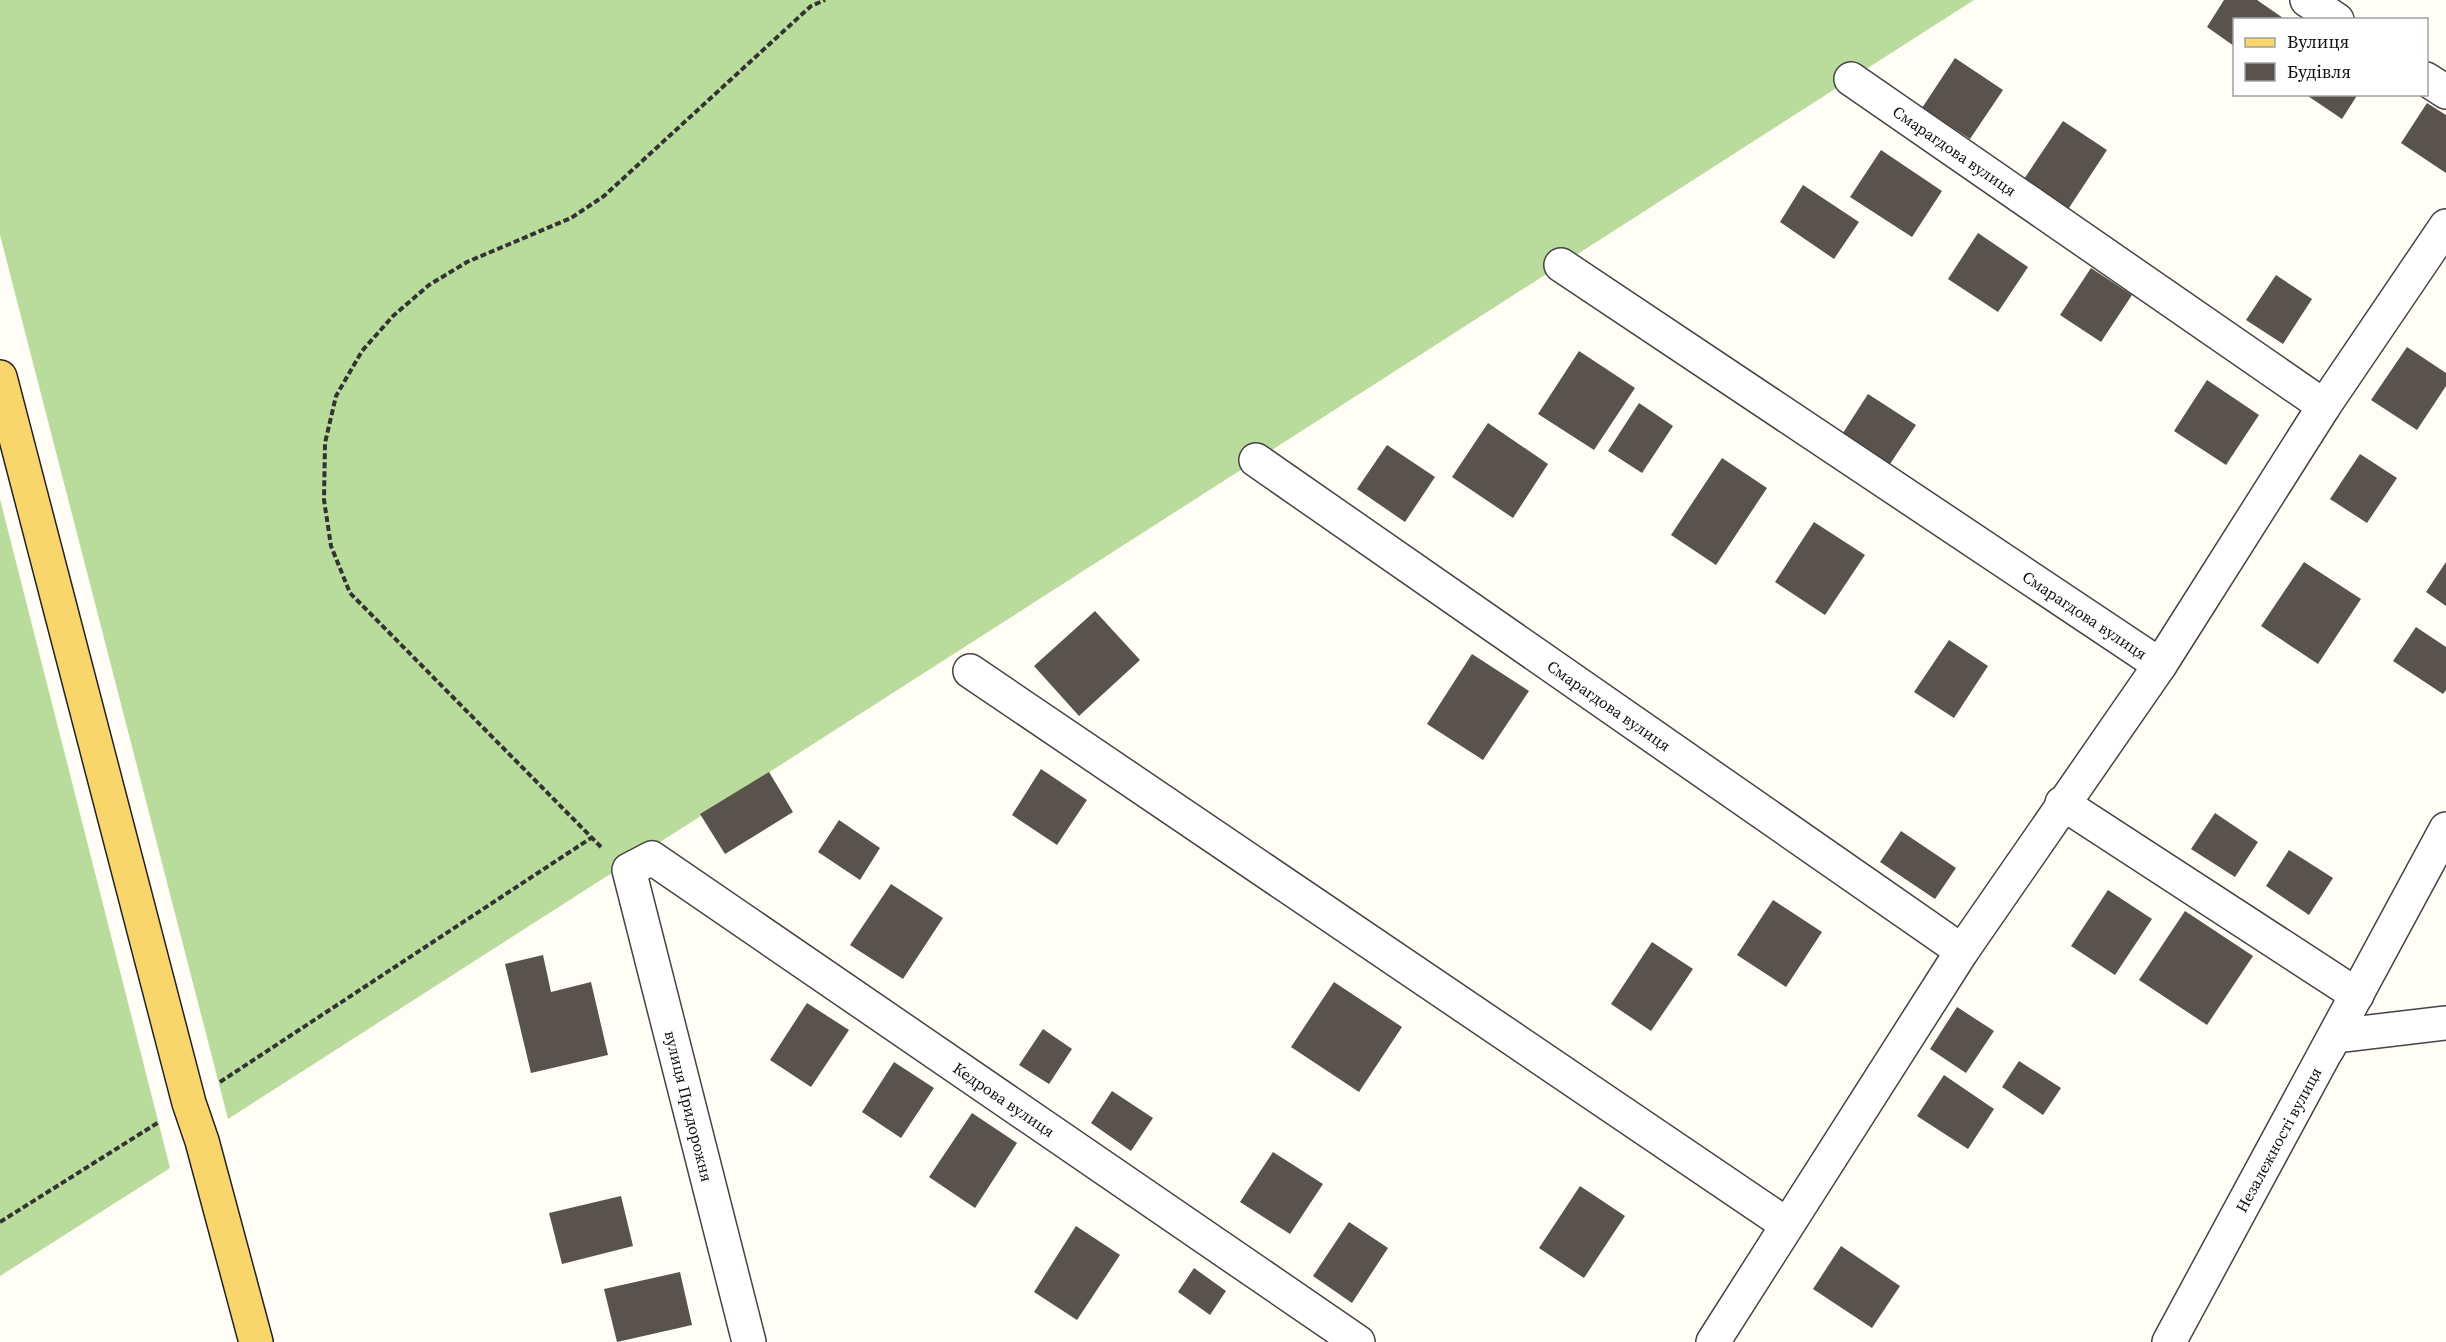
<svg xmlns="http://www.w3.org/2000/svg" width="2446" height="1342" viewBox="0 0 2446 1342" font-family="'Source Serif 4',serif">
<style>
.forest{fill:#b9dc9c}
.building{fill:#5a524d}
.lines{fill:none;stroke-linecap:round;stroke-linejoin:round}
.minor-casing{stroke:#444;stroke-width:36}
.major-casing{stroke:#222;stroke-width:36}
.path{stroke:#333;stroke-width:4;stroke-dasharray:6 3;stroke-linecap:butt}
.minor{stroke:#fff;stroke-width:33}
.major{stroke:#f9d66b;stroke-width:33}
.labels{text-anchor:middle;stroke-width:6;stroke-linejoin:round;paint-order:stroke}
.street-label{font-size:16px;fill:#111;stroke:#fff}
</style>
<rect width="100%" height="100%" fill="#fffdf5"/>
<g class="forest">
<path d="M0 0H1974L228 1119 0 235Z"/>
<path d="M0 499 170 1168 0 1276Z"/>
</g>
<g class="building">
<path d="M2224 0H2257L2286 20H2234V46L2207 27Z"/>
<path d="M1955 58 2003 90 1970 139 1922 108Z"/>
<path d="M2305 94H2358L2342 119Z"/>
<path d="M2427 103 2446 115V173L2401 143Z"/>
<path d="M2063 121 2107 150 2067 211 2022 182Z"/>
<path d="M1881 150 1942 191 1912 237 1850 197Z"/>
<path d="M1803 185 1859 222 1834 259 1780 222Z"/>
<path d="M1978 233 2028 267 1998 312 1948 279Z"/>
<path d="M2091 268 2132 295 2101 342 2060 315Z"/>
<path d="M2276 275 2312 299 2283 344 2246 320Z"/>
<path d="M2407 347 2446 373V386L2417 430 2371 400Z"/>
<path d="M1579 351 1635 388 1594 450 1538 414Z"/>
<path d="M2207 380 2259 415 2226 465 2174 431Z"/>
<path d="M1868 394 1916 425 1888 467 1841 436Z"/>
<path d="M1639 403 1673 426 1642 473 1608 451Z"/>
<path d="M1488 423 1548 464 1513 518 1452 477Z"/>
<path d="M1387 445 1435 477 1405 522 1357 489Z"/>
<path d="M2360 454 2397 478 2367 523 2330 499Z"/>
<path d="M1722 458 1767 488 1716 565 1671 535Z"/>
<path d="M1814 522 1865 555 1825 615 1775 582Z"/>
<path d="M2304 562 2361 599 2318 664 2261 626Z"/>
<path d="M2446 562V606L2426 592Z"/>
<path d="M1095 611 1140 660 1079 716 1034 666Z"/>
<path d="M2416 627 2446 647V690L2443 694 2393 661Z"/>
<path d="M1949 640 1988 666 1954 718 1914 692Z"/>
<path d="M1472 654 1529 691 1483 760 1427 724Z"/>
<path d="M1041 769 1087 800 1057 845 1012 815Z"/>
<path d="M769 772 793 812 725 854 700 814Z"/>
<path d="M2215 813 2258 842 2235 877 2191 849Z"/>
<path d="M839 820 880 848 860 880 818 852Z"/>
<path d="M1901 831 1956 868 1935 899 1880 862Z"/>
<path d="M2289 850 2333 878 2309 915 2266 886Z"/>
<path d="M891 884 943 918 903 979 850 945Z"/>
<path d="M2108 890 2152 919 2115 975 2071 946Z"/>
<path d="M1773 900 1822 932 1786 987 1737 955Z"/>
<path d="M2185 911 2253 956 2207 1025 2139 980Z"/>
<path d="M1652 942 1693 969 1651 1031 1611 1004Z"/>
<path d="M543 955 551 992 591 982 608 1055 531 1073 505 964Z"/>
<path d="M1334 982 1402 1027 1359 1092 1291 1047Z"/>
<path d="M807 1003 849 1030 811 1087 770 1060Z"/>
<path d="M1957 1007 1994 1031 1966 1073 1930 1049Z"/>
<path d="M1043 1029 1072 1049 1049 1084 1019 1065Z"/>
<path d="M2019 1061 2061 1088 2043 1115 2002 1087Z"/>
<path d="M894 1062 934 1088 901 1138 862 1112Z"/>
<path d="M1944 1075 1994 1109 1968 1149 1917 1116Z"/>
<path d="M1112 1091 1153 1118 1131 1151 1091 1123Z"/>
<path d="M972 1113 1017 1143 975 1208 929 1177Z"/>
<path d="M1273 1152 1323 1184 1290 1234 1240 1202Z"/>
<path d="M1580 1186 1625 1216 1584 1278 1539 1248Z"/>
<path d="M621 1196 633 1246 562 1264 549 1213Z"/>
<path d="M1349 1222 1388 1248 1352 1303 1313 1276Z"/>
<path d="M1076 1226 1120 1255 1077 1320 1034 1292Z"/>
<path d="M1841 1246 1900 1286 1872 1328 1813 1289Z"/>
<path d="M1194 1268 1226 1291 1210 1315 1178 1292Z"/>
<path d="M680 1272 692 1325 617 1342 604 1289Z"/>
</g>
<g class="lines">
<defs>
<g id="minor">
<path d="M2307 0 2337 20"/>
<path id="s1" d="M1851 79 2324 406"/>
<path d="M2426 79 2446 92"/>
<path id="s2" d="M1561 265 2160 665"/>
<path id="s3" d="M1256 460 1962 951"/>
<path d="M970 671 1786 1224"/>
<path d="M2062 803 2357 995"/>
<path d="M2327 1050 2335 1036 2446 1023"/>
<path id="s4" d="M749 1342 629 870 652 858 1358 1342"/>
<path d="M1713 1342 1962 951 2160 665 2324 406 2446 226"/>
<path id="s5" d="M2169 1342 2446 829"/>
</g>
<path id="major" d="M0 377 189 1103 202 1141 256 1342"/>
</defs>
<use href="#minor" class="minor-casing"/>
<use href="#major" class="major-casing"/>
<g class="path">
<path d="M601 847 350 593 331 546 324 500 325 443 336 396 362 351 393 316 429 285 467 262 571 218 604 196 811 6 825 0"/>
<path d="M220 1082 591 838"/>
<path d="M0 1222 159 1122"/>
</g>
<use href="#minor" class="minor"/>
<use href="#major" class="major"/>
</g>
<g class="labels">
<g class="street-label">
<text dy="6" stroke="none"><textPath href="#s1" startOffset="126">Смарагдова вулиця</textPath></text>
<text dy="6" stroke="none"><textPath href="#s2" startOffset="630">Смарагдова вулиця</textPath></text>
<text dy="6" stroke="none"><textPath href="#s3" startOffset="430">Смарагдова вулиця</textPath></text>
<text dy="6" stroke="none"><textPath href="#s4" startOffset="940">Кедрова вулиця</textPath></text>
<text transform="translate(689 1106) rotate(76)" y="6">вулиця Придорожня</text>
<text dy="6" stroke="none"><textPath href="#s5" startOffset="230">Незалежності вулиця</textPath></text>
</g>
</g>
<rect x="2233" y="18" width="195" height="78" fill="#ffffff" stroke="#a0a0a0" stroke-width="1.5"/>
<rect x="2245" y="38" width="30" height="9" fill="#f9d66b" stroke="#a0a0a0" stroke-width="1.5"/>
<text x="2287" y="48" font-size="18" fill="#111111">Вулиця</text>
<rect x="2245" y="63" width="30" height="18" fill="#5a524d" stroke="#a0a0a0" stroke-width="1.5"/>
<text x="2287" y="78" font-size="18" fill="#111111">Будівля</text>
</svg>
